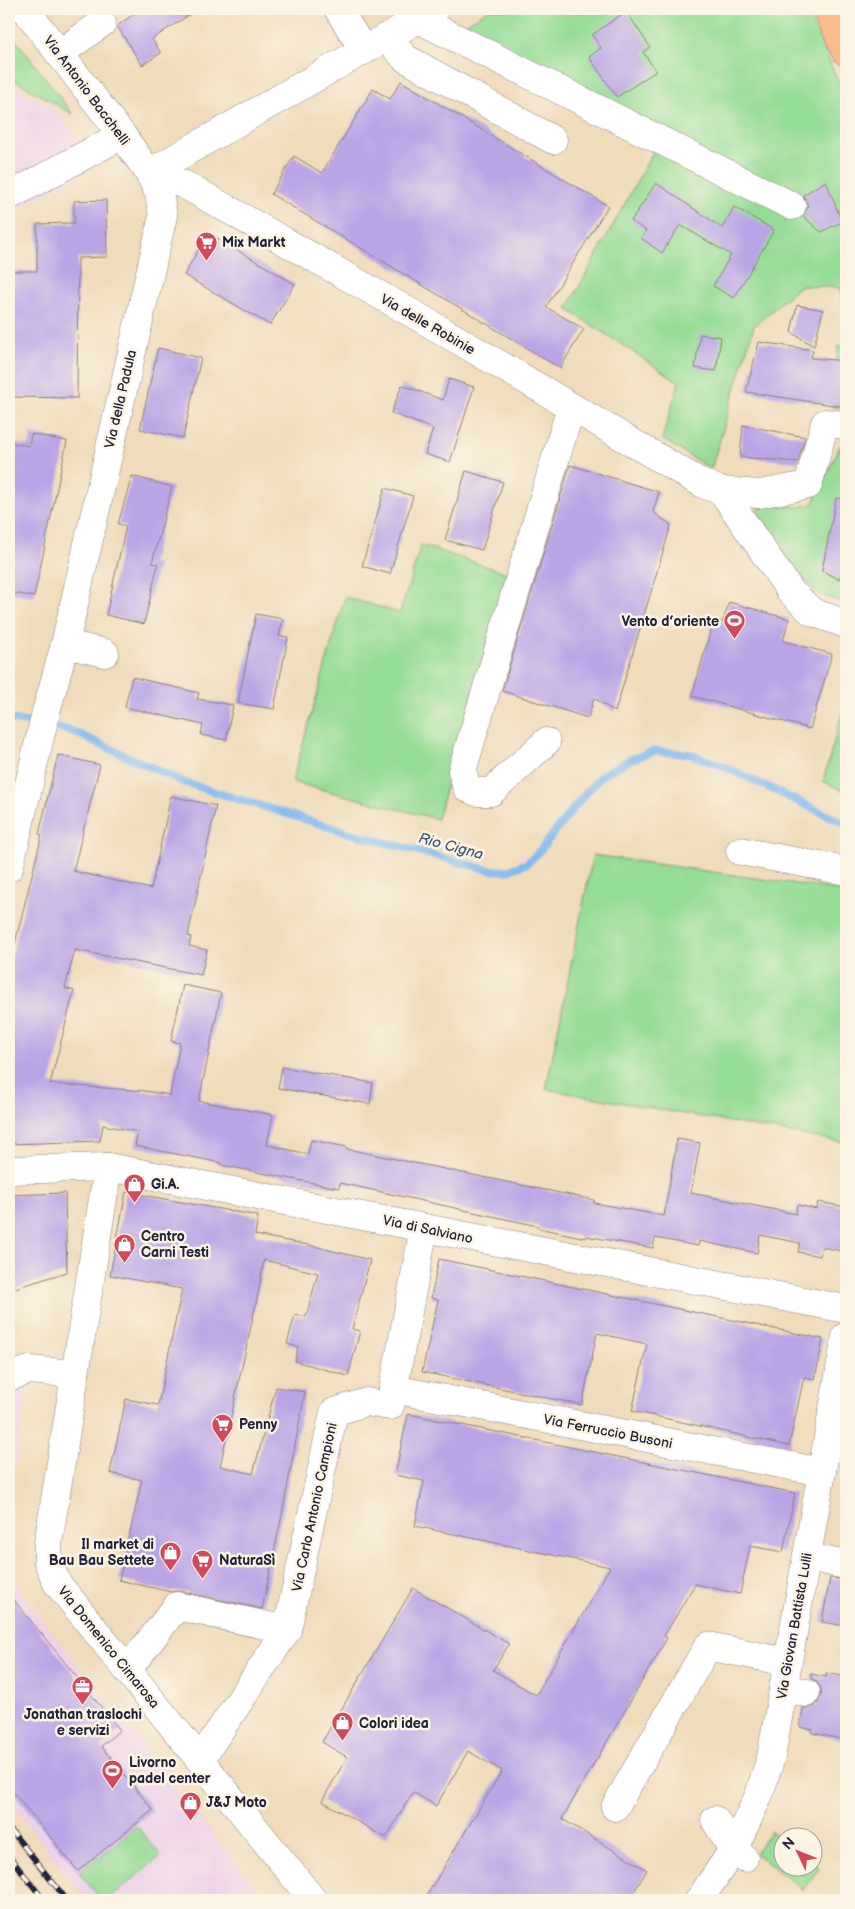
<svg xmlns="http://www.w3.org/2000/svg" width="855" height="1909" viewBox="0 0 855 1909" font-family="'Balsamiq Sans',sans-serif">
<style>
.built{fill:#edd1e9}
.green{fill:#95dc95;stroke:#5c7f68}
.lines{fill:none;stroke-linecap:round;stroke-linejoin:round}
.stream{stroke:#7fb7ef;stroke-width:8}
.building{fill:#b9a5e6}
.minor-casing{stroke:#897e7a;stroke-width:29}
.highway-casing{stroke:#897e7a;stroke-width:29}
.minor{stroke:#fff;stroke-width:28}
.highway{stroke:#fabc8b;stroke-width:28}
.rail-casing{stroke:#22223b;stroke-width:5.5}
.rail{stroke:#fcf5e5;stroke-width:4;stroke-dasharray:11;stroke-linecap:butt}
.labels{text-anchor:middle;stroke-width:5;stroke-linejoin:round;paint-order:stroke}
.street-label{font-size:14px;fill:#22223b;stroke:#fcf5e5}
.poi-label{font-size:14px;font-weight:bold;fill:#22223b;stroke:#fcf5e5;text-anchor:start}
.water-label{font-size:15px;font-style:italic;fill:#43567a;stroke:#fcf5e5}
</style>
<rect width="100%" height="100%" fill="#fcf5e5"/>
<filter id="ink" filterUnits="userSpaceOnUse"><feTurbulence type="fractalNoise" baseFrequency=".02" numOctaves="2"/><feDisplacementMap in="SourceGraphic" scale="10" xChannelSelector="R" yChannelSelector="G"/><feConvolveMatrix kernelMatrix="1 2 1 2 8 2 1 2 1" color-interpolation-filters="sRGB"/></filter>
<filter id="wash" filterUnits="userSpaceOnUse"><feTurbulence type="fractalNoise" baseFrequency=".0096" numOctaves="4" result="noise"/><feDisplacementMap in="SourceGraphic" scale="20" xChannelSelector="R" yChannelSelector="G"/><feGaussianBlur stdDeviation="1.12" result="paint"/><feColorMatrix in="noise" values="0 0 0 0 0 0 0 0 0 0 0 0 0 0 0 0 0 1.4 0 .05"/><feComposite in="paint" operator="in"/></filter>
<g filter="url(#wash)">
<rect width="100%" height="100%" fill="#f0dbba"/>
<g class="built">
<path d="M9 83 60 114 95 166 9 214Z"/>
<path d="M9 1367 29 1370 9 1513Z"/>
<path d="M9 1542 20 1592 265 1900H87L9 1802Z"/>
</g>
<g class="green">
<path d="M490 9H807L846 100V341L841 289 835 287 800 286 754 326 711 469 662 439 679 382 567 309 658 143 457 29Z"/>
<path d="M9 31 73 114 9 77Z"/>
<path d="M846 345V408L832 407 838 346Z"/>
<path d="M846 442V603L820 595 799 575 758 512 760 504 798 507 813 504 840 446Z"/>
<path d="M421 545 507 573 437 819 292 782 345 597 400 613Z"/>
<path d="M846 699V792L823 781Z"/>
<path d="M593 855 846 891V1033L843 1047 846 1048V1143L546 1089Z"/>
<path d="M137 1826 161 1856 107 1900H102L79 1873Z"/>
<path d="M771 1831 782 1839V1866H812L813 1863 819 1868 803 1890 755 1853Z"/>
</g>
<g class="lines">
<path class="stream" d="M9 719 69 730 186 783 346 832 489 870 507 871 527 863 538 853 584 795 602 775 629 760 655 751 689 754 723 766 846 824"/>
</g>
<g id="blocks">
<g class="building">
<path d="M141 9H198L152 39 161 53 142 65 117 26Z"/>
<path d="M626 11 650 47 643 52 656 71 617 97 589 57 601 48 592 35Z"/>
<path d="M401 81 608 206 546 307 584 329 560 368 271 194 294 156 322 173 373 89 390 99Z"/>
<path d="M826 181 842 222 821 232 803 216 808 206 803 195Z"/>
<path d="M656 183 722 228 734 207 774 230 734 298 713 286 731 255 680 225 662 253 641 238 646 231 631 221Z"/>
<path d="M106 200 107 257 78 258 77 398 9 397V271H37V224L74 223V201Z"/>
<path d="M208 233 295 284 270 325 184 275Z"/>
<path d="M797 305 823 310 814 346 791 332Z"/>
<path d="M700 334 721 337 716 371 695 368Z"/>
<path d="M759 342 813 350 811 358 846 361V407L746 392Z"/>
<path d="M158 348 201 358 183 438 140 429Z"/>
<path d="M449 379 474 387 450 462 425 454 433 429 391 413 402 385 443 400Z"/>
<path d="M743 425 805 437 798 462 740 457Z"/>
<path d="M31 434 67 441 34 597 9 592V442L29 446Z"/>
<path d="M570 465 659 492 653 512 671 525 615 712 594 698 588 718 502 691Z"/>
<path d="M466 471 503 482 482 550 445 540Z"/>
<path d="M132 476 172 487 152 563 158 564 144 624 106 615 126 526 118 524Z"/>
<path d="M385 488 413 496 390 574 362 566Z"/>
<path d="M836 498 846 499V562L839 579 822 571Z"/>
<path d="M729 602 789 619 783 641 832 654 810 729 692 696 714 619 723 622Z"/>
<path d="M256 614 283 619 279 636 288 637 274 709 238 703Z"/>
<path d="M132 677 199 693 197 699 233 705 226 740 201 735 203 725 125 707Z"/>
<path d="M58 755 100 765 73 871 151 889 171 796 216 806 188 936 191 937 189 946 207 950 201 975 75 950 65 988 74 991 50 1084 145 1091 170 1095 180 1043 171 1041 183 985 221 993 199 1101 273 1115 267 1145 308 1154 311 1140 347 1147V1149L594 1200V1203L664 1216 677 1139 700 1143 691 1193 796 1214 797 1205 816 1209 818 1202 846 1207V1252L822 1247 820 1256 798 1252 800 1243 760 1235 757 1253 699 1241 698 1246 655 1238 653 1248 586 1236V1238L538 1228V1226L340 1183 339 1188 221 1165 222 1163 135 1146 138 1132 103 1125 100 1141 9 1144V967L42 835 39 834Z"/>
<path d="M282 1067 373 1083 370 1104 278 1088Z"/>
<path d="M126 1192 258 1216 255 1235 309 1245 370 1260 352 1329 360 1331 348 1376 295 1361 298 1347 287 1344 295 1315 306 1317 318 1273 264 1260 257 1299 220 1466 253 1474 276 1387 305 1392 283 1510 262 1609 180 1591 171 1592 119 1580 142 1480 110 1473 126 1399 158 1405 182 1289 110 1275Z"/>
<path d="M65 1193 67 1272 9 1290V1195Z"/>
<path d="M439 1259 823 1339 815 1379 804 1377 789 1446 632 1411 647 1344 597 1333 582 1405 422 1372 438 1300 431 1298Z"/>
<path d="M408 1414 795 1493 783 1552 750 1546 740 1594 695 1584 664 1636 667 1638 562 1819 647 1870 629 1900H424L502 1771 468 1751 436 1806 413 1792 386 1838 322 1801 347 1757 322 1742 413 1588 509 1644 493 1670 536 1695 610 1567 415 1526 424 1481 395 1475Z"/>
<path d="M830 1578 846 1580V1626L822 1622Z"/>
<path d="M9 1594 120 1730 101 1746 153 1810 78 1871 9 1787Z"/>
<path d="M826 1673 846 1677V1740L812 1733 813 1730 800 1727 803 1708H811L817 1704 821 1696V1688L817 1682 811 1678V1674L826 1677Z"/>
</g>
</g>
</g>
<g filter="url(#ink)">
<use href="#blocks" fill-opacity="0" stroke="#897e7a" stroke-width="1"/>
<g class="lines">
<defs>
<g id="minor">
<path d="M338 9 364 51"/>
<path d="M418 19 792 206"/>
<path d="M386 37 405 58 553 140"/>
<path d="M59 54 102 23"/>
<path d="M149 173 185 185 422 319 703 484 722 491 791 592 812 612 846 624"/>
<path d="M149 173 434 10"/>
<path d="M9 196 122 135"/>
<path d="M722 491 759 494 808 485 825 423 846 425"/>
<path d="M65 644 105 653"/>
<path d="M546 742 491 792H477L467 788 462 771 571 407"/>
<path d="M740 851 846 871"/>
<path d="M9 868 46 712 65 644 163 216 159 193 149 173 122 135 25 9"/>
<path d="M108 1167 48 1544V1562L57 1583 313 1900"/>
<path d="M9 1170 108 1167 846 1309"/>
<path d="M9 1377 29 1370 75 1374"/>
<path d="M393 1389 822 1472"/>
<path d="M807 1557 846 1565"/>
<path d="M128 1669 177 1606 287 1630"/>
<path d="M783 1687 806 1693"/>
<path d="M200 1760 287 1630 334 1412 366 1402 390 1406 424 1228"/>
<path d="M615 1807 708 1646 787 1662"/>
<path d="M715 1820 733 1850 744 1858"/>
<path d="M699 1900 733 1850 759 1795 771 1757 846 1336"/>
</g>
<path id="highway" d="M828 9 846 52"/>
</defs>
<use href="#minor" class="minor-casing"/>
<use href="#highway" class="highway-casing"/>
<use href="#minor" class="minor"/>
<use href="#highway" class="highway"/>
<defs>
<g id="rail">
<path d="M9 1828 67 1900"/>
<path d="M9 1856 44 1900"/>
</g>
</defs>
<use href="#rail" class="rail-casing"/>
<use href="#rail" class="rail"/>
</g>
</g>
<defs>
<symbol id="supermarket-pin" viewBox="-11 -11 22 30"><path d="M0 17L-7.5 6A9.5 9.5 0 1 1 7.5 6Z" fill="#d1495b" stroke="#fcf5e5"/><path d="M-6-5.5h2.5l.6 2H6L4.5 2H-2.5L-4.4-4H-6ZM-1.5 3.2a1.3 1.3 0 1 0 .1 0ZM3 3.2a1.3 1.3 0 1 0 .1 0Z" fill="#fff"/></symbol>
<symbol id="stadium-pin" viewBox="-11 -11 22 30"><path d="M0 17L-7.5 6A9.5 9.5 0 1 1 7.5 6Z" fill="#d1495b" stroke="#fcf5e5"/><path d="M0-5a6.5 5 0 1 0 0 10a6.5 5 0 1 0 0-10ZM-3.5-1.8h7v3.6h-7Z" fill="#fff"/></symbol>
<symbol id="shop-pin" viewBox="-11 -11 22 30"><path d="M0 17L-7.5 6A9.5 9.5 0 1 1 7.5 6Z" fill="#d1495b" stroke="#fcf5e5"/><path d="M-5-2.5h2.3a2.7 3.5 0 0 1 5.4 0H5L5.5 6h-11ZM-1.5-2.5h3a1.5 2.3 0 0 0-3 0Z" fill="#fff"/></symbol>
<symbol id="office-pin" viewBox="-11 -11 22 30"><path d="M0 17L-7.5 6A9.5 9.5 0 1 1 7.5 6Z" fill="#d1495b" stroke="#fcf5e5"/><path d="M-6-3h4V-5.5h4V-3h4V5H-6ZM-1-4.5V-3h2v-1.5ZM-6 0V1H6V0Z" fill="#fff"/></symbol>
</defs>
<g fill-rule="evenodd">
<use href="#supermarket-pin" x="194" y="230" width="25" height="34"/>
<use href="#stadium-pin" x="722" y="608" width="25" height="34"/>
<use href="#shop-pin" x="122" y="1172" width="25" height="34"/>
<use href="#shop-pin" x="112" y="1232" width="25" height="34"/>
<use href="#supermarket-pin" x="210" y="1412" width="25" height="34"/>
<use href="#shop-pin" x="158" y="1540" width="25" height="34"/>
<use href="#supermarket-pin" x="190" y="1548" width="25" height="34"/>
<use href="#office-pin" x="70" y="1674" width="25" height="34"/>
<use href="#shop-pin" x="330" y="1710" width="25" height="34"/>
<use href="#stadium-pin" x="100" y="1758" width="25" height="34"/>
<use href="#shop-pin" x="178" y="1790" width="25" height="34"/>
</g>
<g class="labels">
<g class="street-label">
<text transform="translate(87 90) rotate(53)" y="5">Via Antonio Bacchelli</text>
<text transform="translate(428 324) rotate(30)" y="5">Via delle Robinie</text>
<text transform="translate(120 399) rotate(-77)" y="5">Via della Padula</text>
<text transform="translate(428 1229) rotate(12)" y="5">Via di Salviano</text>
<text transform="translate(608 1431) rotate(11)" y="5">Via Ferruccio Busoni</text>
<text transform="translate(314 1507) rotate(-78)" y="5">Via Carlo Antonio Campioni</text>
<text transform="translate(794 1626) rotate(-80)" y="5">Via Giovan Battista Lulli</text>
<text transform="translate(109 1647) rotate(51)" y="5">Via Domenico Cimarosa</text>
</g>
<g class="poi-label">
<text x="222" y="247">Mix Markt</text>
<text x="719" y="626" text-anchor="end">Vento d’oriente</text>
<text x="151" y="1189">Gi.A.</text>
<text x="141" y="1241">Centro<tspan x="141" dy="16">Carni Testi</tspan></text>
<text x="239" y="1429">Penny</text>
<text x="154" y="1549" text-anchor="end">Il market di<tspan x="154" dy="16">Bau Bau Settete</tspan></text>
<text x="219" y="1565">NaturaSì</text>
<text x="83" y="1719" text-anchor="middle">Jonathan traslochi<tspan x="83" dy="16">e servizi</tspan></text>
<text x="359" y="1728">Colori idea</text>
<text x="129" y="1767">Livorno<tspan x="129" dy="16">padel center</tspan></text>
<text x="206" y="1807">J&amp;J Moto</text>
</g>
<g class="water-label">
<text transform="translate(451 846) rotate(15)" y="5">Rio Cigna</text>
</g>
</g>
<rect width="855" height="1909" fill="none" stroke="#fcf5e5" stroke-width="30"/>
<g transform="translate(798 1852) rotate(313)"><circle r="24" fill="#fcf5e5" stroke="#a5a1a1"/>
<path d="M0-4L9 19L0 12L-9 19Z" fill="#d1495b"/>
<text y="-8" font-size="14" font-weight="bold" text-anchor="middle" fill="#22223b">N</text>
</g>
</svg>
